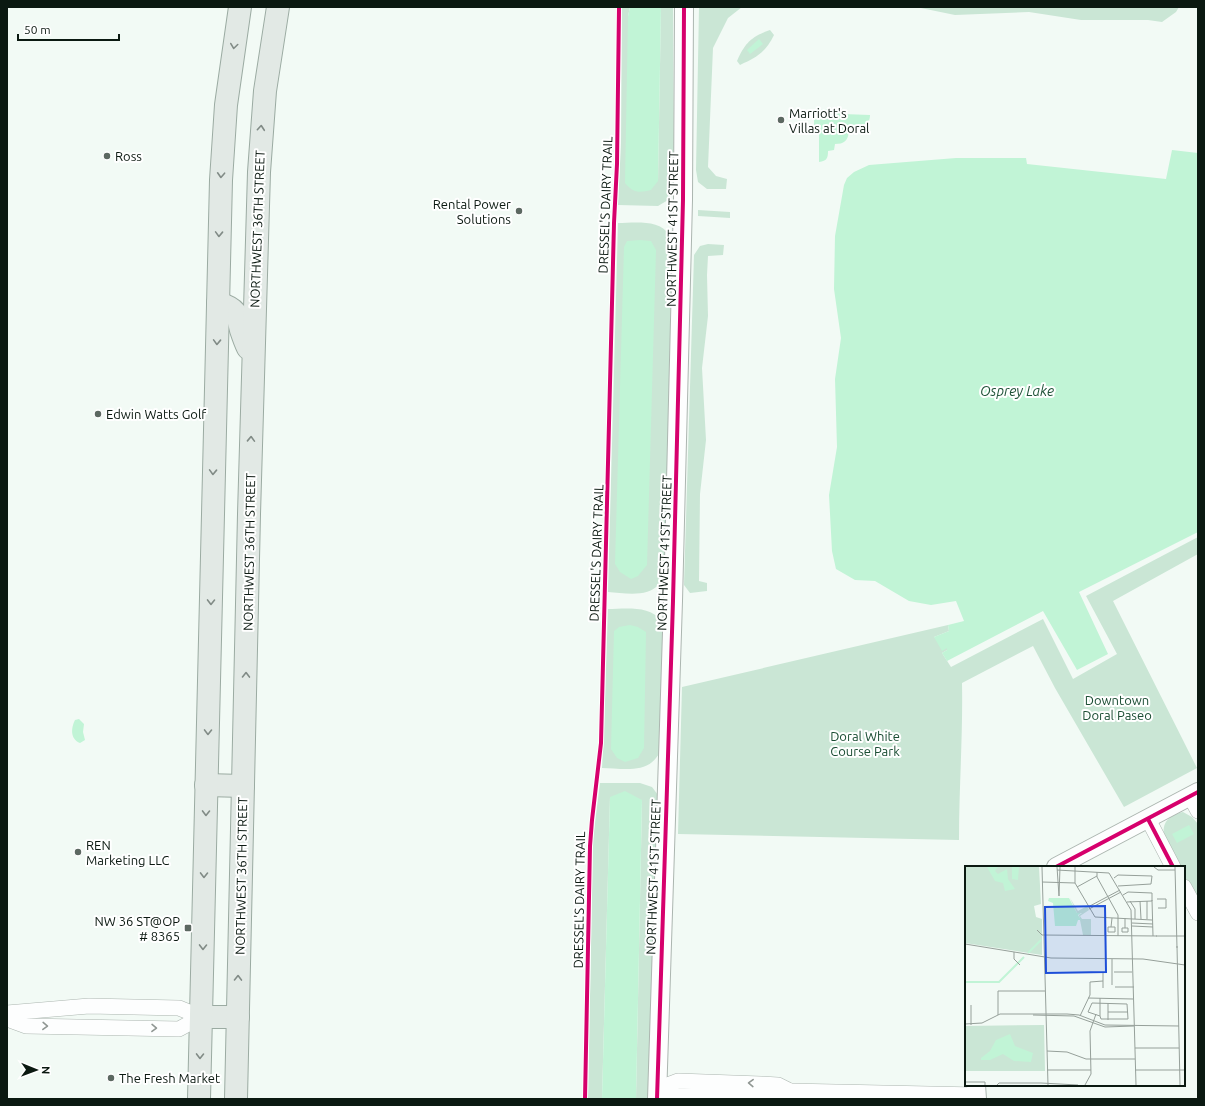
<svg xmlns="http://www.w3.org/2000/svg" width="1205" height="1106" viewBox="0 0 1205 1106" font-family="Ubuntu,sans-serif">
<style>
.green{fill:#cae6d5}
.water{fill:#c1f4d6}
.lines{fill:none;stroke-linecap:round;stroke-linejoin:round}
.minor-casing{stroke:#acb6b0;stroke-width:16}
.tertiary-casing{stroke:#acb6b0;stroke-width:20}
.primary-casing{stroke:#9baba2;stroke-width:24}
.minor{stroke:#fdfefe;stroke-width:15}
.tertiary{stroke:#fdfefe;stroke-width:18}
.primary{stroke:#e2e9e5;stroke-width:22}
.cycleway-casing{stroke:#fff;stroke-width:6}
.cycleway{stroke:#d6006c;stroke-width:4}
.oneway{stroke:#818b86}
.oneway2{stroke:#909793}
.poi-dot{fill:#5c6861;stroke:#fff;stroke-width:1.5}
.labels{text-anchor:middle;stroke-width:4;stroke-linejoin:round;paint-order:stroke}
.poi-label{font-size:13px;fill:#0b1911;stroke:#fff;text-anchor:start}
.street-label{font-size:13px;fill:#0b1911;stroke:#fff}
.park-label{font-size:13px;fill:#1a4d33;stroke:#fff}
.water-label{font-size:14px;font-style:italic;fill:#1f5238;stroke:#fff}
.inset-river{fill:none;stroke:#c1f4d6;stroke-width:2}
.inset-road{fill:none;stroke:#96a09a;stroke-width:1}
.view{fill:#1d4ed8;fill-opacity:0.15;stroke:#1d4ed8;stroke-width:2}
.inset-edge{fill:none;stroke:#0b1911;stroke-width:2}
</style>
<rect width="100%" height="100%" fill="#f2faf5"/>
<g class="green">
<path d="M622 7H630L628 16 658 181 661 7H673L674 189 668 200 658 206 618 205 621 143Z"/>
<path d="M699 7H742L728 18 713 48 708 167 716 176 727 179 726 189H707L698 182 696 170Z"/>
<path d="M916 7H1179L1176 12 1162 22 1148 20H1081L1029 12 955 15Z"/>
<path d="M770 30 774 35C765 53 757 57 740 65L737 61C745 43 751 37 770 30Z"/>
<path d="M698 210 730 212V218L698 216Z"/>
<path d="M618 223C634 223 660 219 669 235 671 237 671 241 672 244L665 573C663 577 662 581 659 584 648 598 624 593 608 592Z"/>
<path d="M708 244 724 245 723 255 708 256 707 275 708 316 702 368 706 440 700 494 699 581 707 583V591L690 593 684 585 694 255 700 246Z"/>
<path d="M1198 537V554L1113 601 1197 768 1124 807 1055 688 1033 646 962 683C963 735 959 788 959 840L678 834 682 687 948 625 949 631 934 637 947 648V650L942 653 951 667 1043 619 1073 679 1117 654 1086 596Z"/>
<path d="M608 609C625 609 650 605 661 621 663 624 664 630 665 633L661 747C660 750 659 755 656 758 644 774 619 768 602 768L604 729Z"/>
<path d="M600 783H640L652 787 658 795 652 1099H636L642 800 610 797 602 1099H588L593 839Z"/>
<path d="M1183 812 1192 817 1198 824V901L1184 875V867H1180L1164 834C1162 821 1171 815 1183 812Z"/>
</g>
<g class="water">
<path d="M630 7H661L658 181 651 190C639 193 633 193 625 183L628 16Z"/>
<path d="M759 39 763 44 750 54 747 50Z"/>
<path d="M824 109H842L843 114 870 115C870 125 863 125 855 125V131H849C848 141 844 144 835 144L834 150 828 151C828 158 827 161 819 162V130H814V115L819 110Z"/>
<path d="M1172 150 1198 153V532L1079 592 1108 654 1077 670 1043 611 947 661 942 653 947 650V648L942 651 934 637 949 631 948 625 964 621 956 601 931 605 909 601 875 581 855 580 836 569 832 551 829 495 837 447 835 379 841 338 834 289 835 236 844 185 847 178 854 172 869 165 956 158H1026L1027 164 1166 179Z"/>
<path d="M640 240 651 241 656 250 647 565 638 576 631 579 620 572 615 564 624 247 627 241Z"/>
<path d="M630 625 638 627 646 632 644 748 638 758 625 762 617 758 611 749 614 631 619 627Z"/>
<path d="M79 719 84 724 83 732 85 740 80 743C70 739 71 728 75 720Z"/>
<path d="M625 791 642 800 636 1099H602L610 797Z"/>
<path d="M1189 825 1194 834 1177 843 1172 834Z"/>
</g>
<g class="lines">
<defs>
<g id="minor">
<path d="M1190 796 1198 811"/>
<path d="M1148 819 1173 867"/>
<path d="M1184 887 1198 913"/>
<path d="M7 1013 89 1006 179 1008 201 1017"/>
<path d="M7 1019 26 1026 179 1029 201 1017"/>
<path d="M657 1089 678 1096H759L776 1095 789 1091 977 1095"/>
<path d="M657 1089 678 1081 761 1084 778 1085 788 1090"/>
</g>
<g id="tertiary">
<path d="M1056 867 1198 792"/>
<path d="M976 1085 977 1099"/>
<path d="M657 1099 673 601 683 200 684 7"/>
</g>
<g id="primary">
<path d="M218 303C236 308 237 313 241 330 243 336 245 342 248 348"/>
<path d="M206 785 243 786"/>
<path d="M201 1017H238"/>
<path d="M199 1099 221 180 226 105 240 7"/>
<path d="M236 1099 249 514 259 172 265 91 278 7"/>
</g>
</defs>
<use href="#minor" class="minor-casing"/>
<use href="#tertiary" class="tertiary-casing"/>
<use href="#primary" class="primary-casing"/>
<use href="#minor" class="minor"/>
<use href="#tertiary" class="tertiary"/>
<use href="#primary" class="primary"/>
<defs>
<g id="cycleway">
<path d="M1148 819 1173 867"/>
<path d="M1056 867 1198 792"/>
<path d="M585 1099 590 846 592 820 601 743 614 223 617 164 619 7"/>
<path d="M657 1099 673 601 683 200 684 7"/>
</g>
</defs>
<use href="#cycleway" class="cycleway-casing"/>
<use href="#cycleway" class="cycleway"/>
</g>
<defs><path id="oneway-chevron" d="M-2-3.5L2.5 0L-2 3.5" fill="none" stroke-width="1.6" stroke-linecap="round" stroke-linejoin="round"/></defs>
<g class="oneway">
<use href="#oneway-chevron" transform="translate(234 46) rotate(98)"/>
<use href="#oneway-chevron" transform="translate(261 128) rotate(-85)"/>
<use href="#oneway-chevron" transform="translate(221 175) rotate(93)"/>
<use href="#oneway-chevron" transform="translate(219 234) rotate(92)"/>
<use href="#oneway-chevron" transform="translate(217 342) rotate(92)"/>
<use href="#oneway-chevron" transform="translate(251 439) rotate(-88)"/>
<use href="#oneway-chevron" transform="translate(213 472) rotate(92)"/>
<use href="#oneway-chevron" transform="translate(211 602) rotate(91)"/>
<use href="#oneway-chevron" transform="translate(246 675) rotate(-89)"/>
<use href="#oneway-chevron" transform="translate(208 732) rotate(91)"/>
<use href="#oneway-chevron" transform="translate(206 813) rotate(91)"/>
<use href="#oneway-chevron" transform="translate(204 875) rotate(91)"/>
<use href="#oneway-chevron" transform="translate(203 947) rotate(91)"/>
<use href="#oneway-chevron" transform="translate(238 978) rotate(-89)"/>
<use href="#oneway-chevron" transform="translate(200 1056) rotate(91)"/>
</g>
<g class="oneway2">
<use href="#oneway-chevron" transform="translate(45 1026) rotate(2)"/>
<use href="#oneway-chevron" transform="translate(154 1028) rotate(1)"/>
<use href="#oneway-chevron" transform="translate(751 1083) rotate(-178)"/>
</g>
<g class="poi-dot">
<circle cx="781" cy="120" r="4"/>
<circle cx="107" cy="156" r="4"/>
<circle cx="519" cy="211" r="4"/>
<circle cx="98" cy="414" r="4"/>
<circle cx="78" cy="852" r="4"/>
<rect x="184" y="924" width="8" height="8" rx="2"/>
<circle cx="111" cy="1078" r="4"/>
</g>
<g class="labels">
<g class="poi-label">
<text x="789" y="118">Marriott's<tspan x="789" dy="15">Villas at Doral</tspan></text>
<text x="115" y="161">Ross</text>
<text x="511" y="209" text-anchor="end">Rental Power<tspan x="511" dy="15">Solutions</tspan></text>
<text x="106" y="419">Edwin Watts Golf</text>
<text x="86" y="850">REN<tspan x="86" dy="15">Marketing LLC</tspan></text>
<text x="180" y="926" text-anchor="end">NW 36 ST@OP<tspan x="180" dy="15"># 8365</tspan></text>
<text x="119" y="1083">The Fresh Market</text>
</g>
<g class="street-label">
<text transform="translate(605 205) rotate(-88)" y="5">DRESSEL'S DAIRY TRAIL</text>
<text transform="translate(257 229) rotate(-88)" y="5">NORTHWEST 36TH STREET</text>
<text transform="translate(672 229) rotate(-89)" y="5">NORTHWEST 41ST STREET</text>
<text transform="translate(249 552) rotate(-89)" y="5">NORTHWEST 36TH STREET</text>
<text transform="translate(596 553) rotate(-88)" y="5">DRESSEL'S DAIRY TRAIL</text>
<text transform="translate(664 553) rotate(-88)" y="5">NORTHWEST 41ST STREET</text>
<text transform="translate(241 876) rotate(-89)" y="5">NORTHWEST 36TH STREET</text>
<text transform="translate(653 877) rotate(-88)" y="5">NORTHWEST 41ST STREET</text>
<text transform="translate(579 900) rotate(-89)" y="5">DRESSEL'S DAIRY TRAIL</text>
</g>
<g class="park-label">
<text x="1117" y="705">Downtown<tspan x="1117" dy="15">Doral Paseo</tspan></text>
<text x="865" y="741">Doral White<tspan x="865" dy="15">Course Park</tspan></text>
</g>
<g class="water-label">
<text x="1017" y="396">Osprey Lake</text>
</g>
</g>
<g transform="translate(965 866)">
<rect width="220" height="220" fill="#f2faf5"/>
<path d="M0 1H74L76 38 69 40 71 51 77 53V89L0 77ZM91 30 105 32 113 45 122 40 124 44 115 50 117 53H126V69H118L114 49 117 47H112L105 32ZM79 159 80 205H0V160Z" fill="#cae6d5"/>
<path d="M22 1H33L30 5 33 8 42 3 43 13 50 23 40 25 38 17 30 15ZM43 1H54L53 14 47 13V1ZM84 32H104L112 47H116L113 49 116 54H113L111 60H90L88 37 83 35ZM45 168 50 180 68 187 66 196 49 195 38 188 25 194H16V192L25 185 31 174Z" fill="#c1f4d6"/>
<path class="inset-river" d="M63 87 76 74M0 116H34L59 91"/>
<path class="inset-road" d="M77 1 83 219M92 1 94 30 95 1M110 1V17L130 51 187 54M189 1 193 4H210M210 1 212 82M92 4 144 7 166 44 171 219M132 6V11L153 49V70M149 12 153 9 187 10 186 18 153 20M77 16 110 17M112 21 132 10M158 29 163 26 187 27V35L162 36M192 33H201V42H193M187 34 188 70M165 35 170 43V53M175 35 176 53M182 35V53M123 41 155 24M124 43 156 26M140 52V70M167 57 188 58M167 60 188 61M146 61H143V66H150V61H146L147 52M160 62H157V66H163V62H160V52M72 64 77 69 192 70M191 70H220M0 78 86 92 178 93 220 99M212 80 215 219M49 86V93L55 99M149 106H167M147 119V93M150 121H169M138 122V106M123 132 168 133M127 137 162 138 163 153H136L135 150 123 146ZM143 146H163M33 149V125H80M68 149 109 150 140 161 169 160M115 150 125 129V116L138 115M135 150V132M143 154V137M0 158 17 157 35 148H102L114 149 140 159 214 160M6 159V139M170 182H214M82 185 102 186 121 193H170M82 204H126M170 204H220M0 216H20V219M32 219 34 217H76L113 219M120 219 126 208 125 165 131 148"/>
<path class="view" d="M140 40 141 106 81 107 80 41Z"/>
<rect width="220" height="220" class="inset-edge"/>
</g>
<rect width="1205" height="1106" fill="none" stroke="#0b1911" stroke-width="16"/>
<g transform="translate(36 1070) rotate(91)" stroke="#ffffff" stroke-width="3" paint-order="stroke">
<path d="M0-3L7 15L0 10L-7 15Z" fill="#0b1911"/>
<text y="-6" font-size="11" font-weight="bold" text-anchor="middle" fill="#0b1911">N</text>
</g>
<path d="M18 34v6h101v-6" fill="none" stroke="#0b1911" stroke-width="2"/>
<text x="24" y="34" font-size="12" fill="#0b1911" stroke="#ffffff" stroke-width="3" paint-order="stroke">50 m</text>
</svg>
